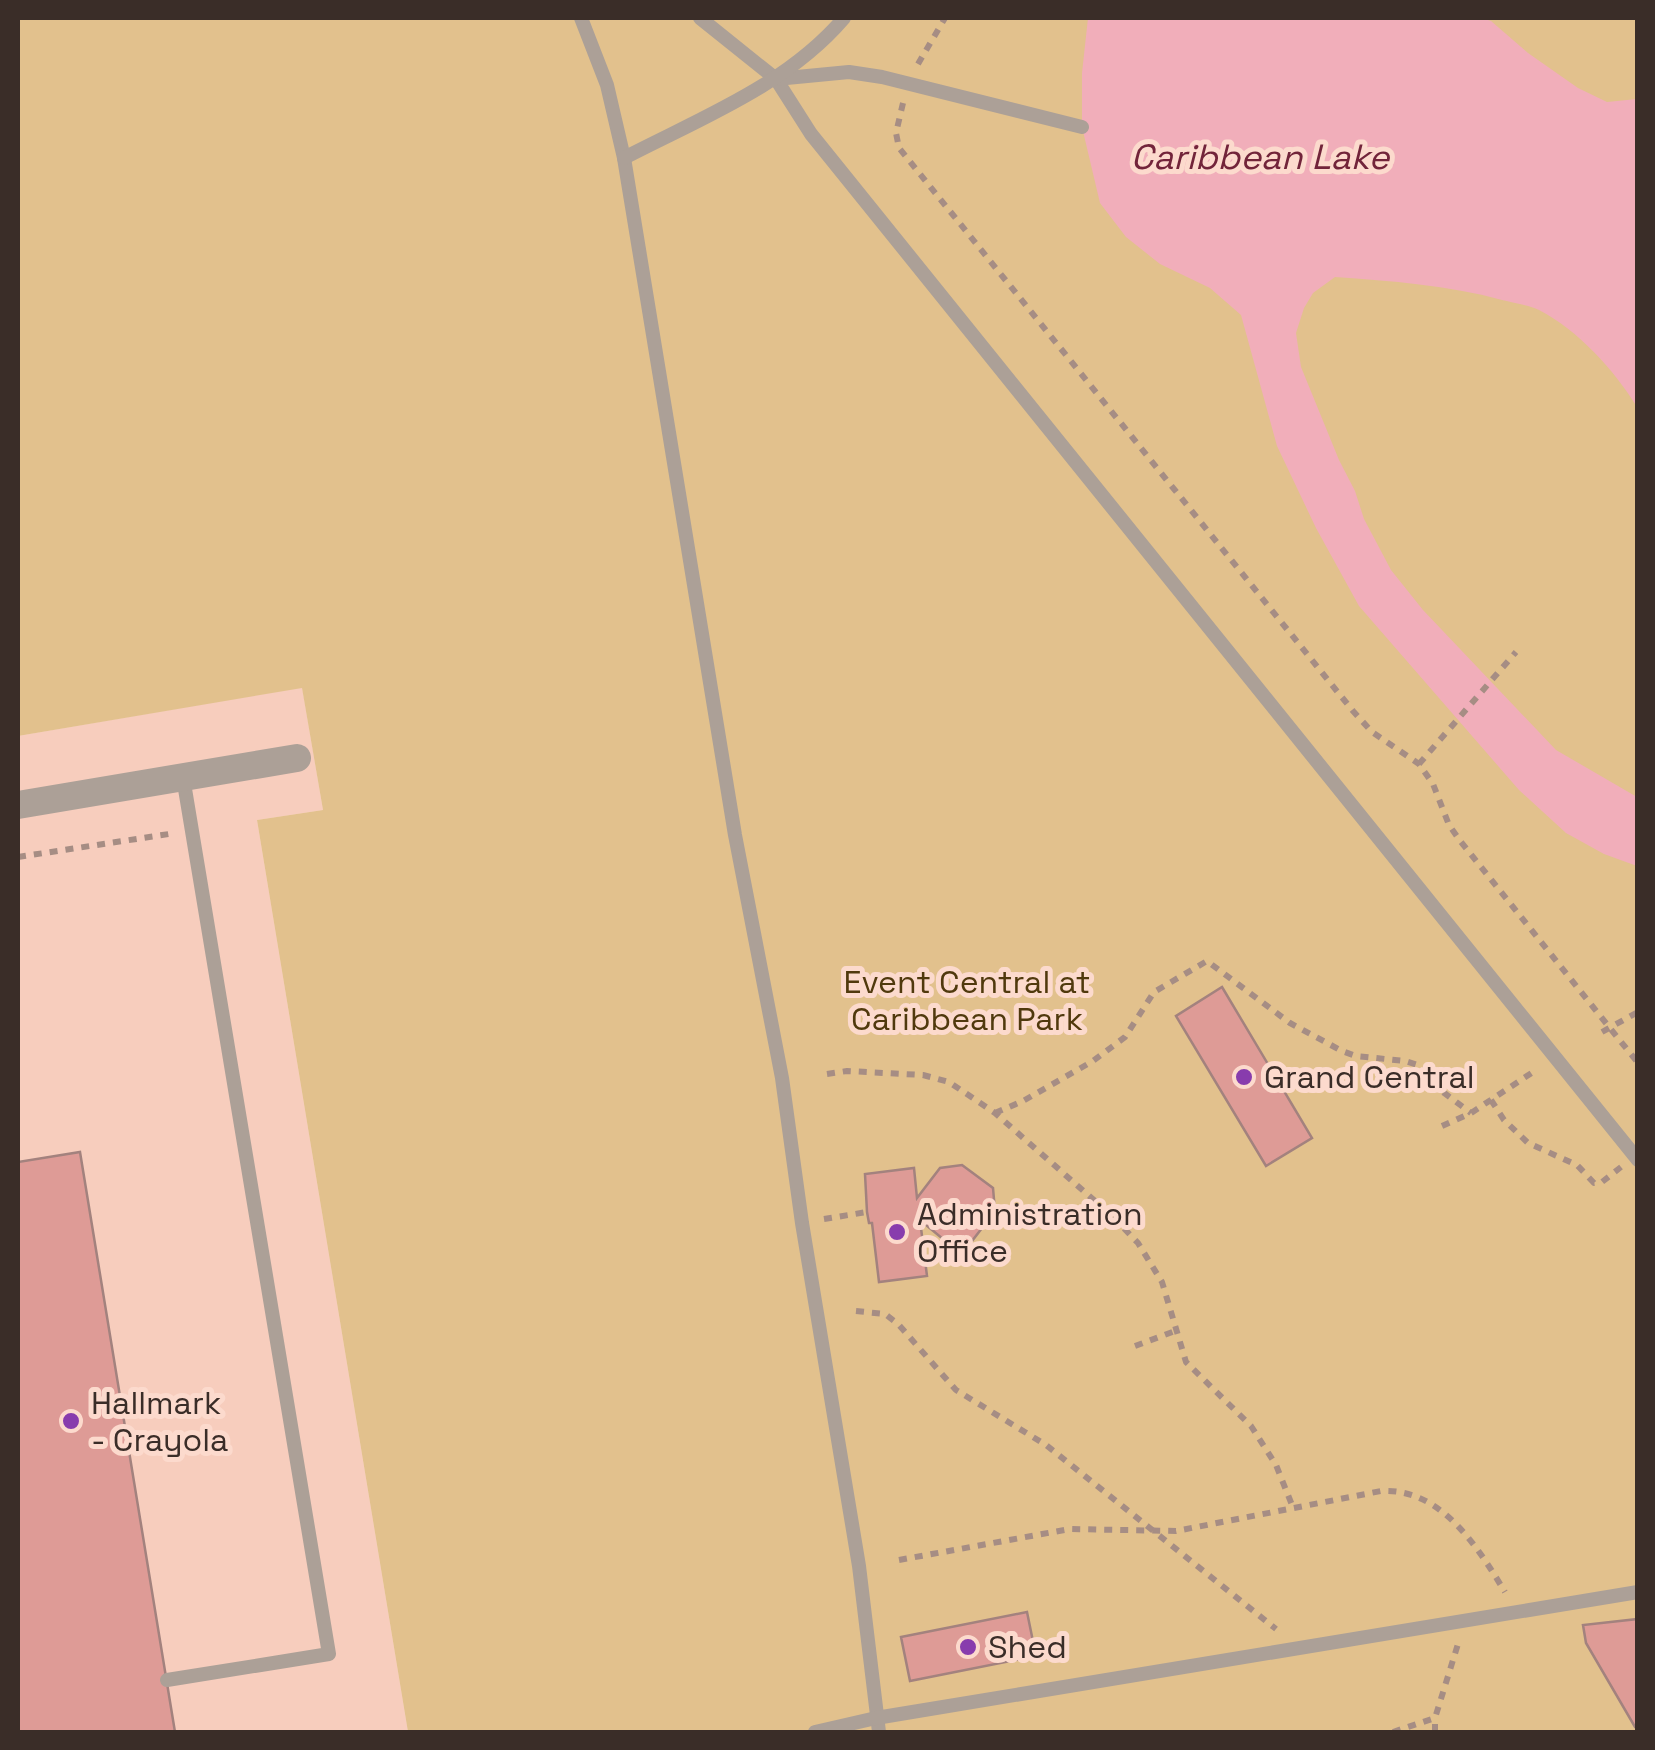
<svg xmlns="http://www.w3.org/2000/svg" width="1655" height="1750" viewBox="0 0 1655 1750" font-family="'Space Grotesk',sans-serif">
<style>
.built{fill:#f7cdbd}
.green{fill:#e2c18d}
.water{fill:#f1aeba}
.building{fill:#de9b96;stroke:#a3827e;stroke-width:2.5}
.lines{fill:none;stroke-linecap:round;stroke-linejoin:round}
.path{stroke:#a68d84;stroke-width:6;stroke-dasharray:8 8;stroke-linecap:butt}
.lane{stroke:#aca097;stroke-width:14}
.street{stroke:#aca097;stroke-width:28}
.poi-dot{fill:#883cad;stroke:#fcdacd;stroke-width:4}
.labels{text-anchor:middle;stroke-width:10;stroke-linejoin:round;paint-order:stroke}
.park-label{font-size:32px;fill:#50390d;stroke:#fcdacd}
.poi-label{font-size:32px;fill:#3a2d28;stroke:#fcdacd;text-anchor:start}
.water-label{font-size:35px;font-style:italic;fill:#72243a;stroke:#fcdacd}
</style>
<rect width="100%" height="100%" fill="#fcdacd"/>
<path class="built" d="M302 687 323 810 257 820 408 1732H18V736Z"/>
<path class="green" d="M18 18H1637V1732H408L257 820 323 810 302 688 18 736Z"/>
<path class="water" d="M1088 18H1482L1491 21 1528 53 1578 88 1607 102 1637 99V407C1615 371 1578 330 1539 310 1529 305 1514 303 1502 300 1448 285 1391 281 1335 277L1313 293 1304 308 1296 333 1301 367 1339 460 1355 491 1364 519 1391 570 1423 610 1556 750 1637 797V866L1604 854 1566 833 1519 790 1359 606 1316 528 1277 446 1241 315 1210 288 1160 264 1126 237 1100 203 1082 127V73Z"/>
<g class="building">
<path d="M1222 987 1312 1138 1266 1166 1176 1016Z"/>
<path d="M80 1152 175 1732H18V1162Z"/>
<path d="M962 1165 993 1188 995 1211 972 1241 949 1244 920 1220 927 1276 879 1282 872 1223H869L867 1212 865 1174 914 1168 917 1198 940 1168Z"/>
<path d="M1027 1612 1036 1656 910 1681 901 1637Z"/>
<path d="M1638 1619V1727H1635L1586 1643 1583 1625Z"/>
</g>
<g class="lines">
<g class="path">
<path d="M918 64 945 18"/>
<path d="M903 103 896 133 899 148 1353 711 1372 732 1419 764 1433 784 1449 825 1461 842 1638 1063"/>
<path d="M1419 764 1516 652"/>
<path d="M18 857 169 834"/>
<path d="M1602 1032 1638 1012"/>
<path d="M827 1074 847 1071 923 1075 949 1082 995 1113 1112 1216 1138 1243 1162 1282 1186 1362 1251 1426 1276 1465 1294 1510"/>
<path d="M1491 1100 1504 1120 1528 1143 1577 1165 1594 1183 1602 1182 1621 1167"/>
<path d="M995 1113 1023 1101 1093 1061 1125 1037 1154 992 1207 961 1290 1023 1342 1051 1356 1056 1405 1061 1421 1066 1443 1092 1471 1113"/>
<path d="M1442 1126 1471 1113 1533 1072"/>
<path d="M824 1219 867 1212"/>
<path d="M856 1311 885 1314 898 1324 956 1390 1046 1445 1276 1629"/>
<path d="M1135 1346 1175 1331"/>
<path d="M899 1560 1070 1529 1176 1531 1381 1491C1441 1488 1477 1546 1505 1592"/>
<path d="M1393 1732 1435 1718 1458 1644"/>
<path d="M1435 1732V1718"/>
</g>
<g class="lane">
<path d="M581 18 607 85 624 158 735 835 782 1078 802 1223 859 1566 879 1732"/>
<path d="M700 18 776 79 811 134 1638 1160"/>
<path d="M776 79 849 72 882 77 1082 127"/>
<path d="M624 158C701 118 787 85 844 18"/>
<path d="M167 1680 329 1654 183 777"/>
<path d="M815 1732 876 1718 1638 1592"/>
</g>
<path class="street" d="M18 805 297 758"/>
</g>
<g class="poi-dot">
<circle cx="1244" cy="1077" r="10"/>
<circle cx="897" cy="1232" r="10"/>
<circle cx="71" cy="1421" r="10"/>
<circle cx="968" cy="1647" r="10"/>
</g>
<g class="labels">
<g class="park-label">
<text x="967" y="993">Event Central at<tspan x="967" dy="37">Caribbean Park</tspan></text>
</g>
<g class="poi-label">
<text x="1264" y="1088">Grand Central</text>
<text x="917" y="1225">Administration<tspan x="917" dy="37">Office</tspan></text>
<text x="91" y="1414">Hallmark<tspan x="91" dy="37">- Crayola</tspan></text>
<text x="988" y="1658">Shed</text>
</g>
<g class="water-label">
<text x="1260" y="169">Caribbean Lake</text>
</g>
</g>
<rect width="1655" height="1750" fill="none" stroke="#3a2d28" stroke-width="40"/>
</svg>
